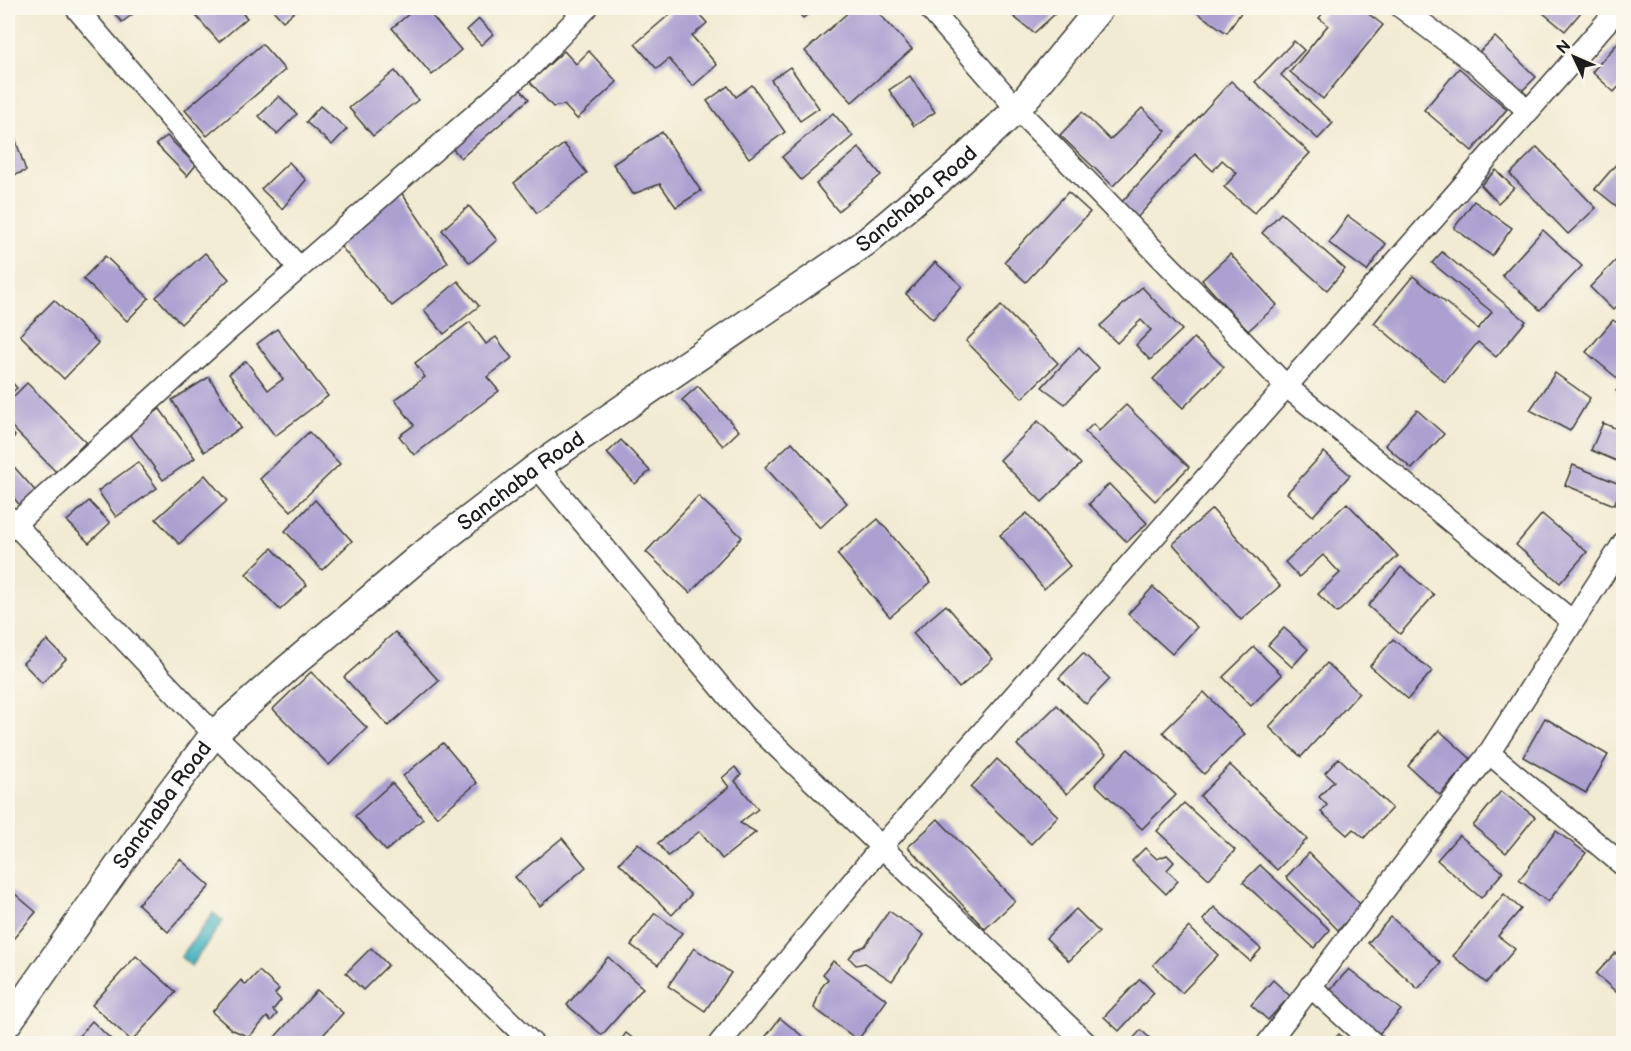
<svg xmlns="http://www.w3.org/2000/svg" width="1631" height="1051" viewBox="0 0 1631 1051" font-family="'Balsamiq Sans',sans-serif">
<style>
.water{fill:#47b5c1;stroke:#32686e;stroke-width:1.5}
.building{fill:#aca0d1}
.lines{fill:none;stroke-linecap:round;stroke-linejoin:round}
.minor-casing{stroke:#3c3b37;stroke-width:24}
.tertiary-casing{stroke:#3c3b37;stroke-width:30}
.minor{stroke:#fff;stroke-width:21}
.tertiary{stroke:#fff;stroke-width:27}
.labels{text-anchor:middle;stroke-width:5;stroke-linejoin:round;paint-order:stroke}
.street-label{font-size:21px;fill:#1c1c1c;stroke:#fbf7ec}
</style>
<rect width="100%" height="100%" fill="#fbf7ec"/>
<filter id="ink" filterUnits="userSpaceOnUse"><feTurbulence type="fractalNoise" baseFrequency=".0167" numOctaves="2"/><feDisplacementMap in="SourceGraphic" scale="12" xChannelSelector="R" yChannelSelector="G"/><feConvolveMatrix kernelMatrix="1 2 1 2 8 2 1 2 1" color-interpolation-filters="sRGB"/></filter>
<filter id="wash" filterUnits="userSpaceOnUse"><feTurbulence type="fractalNoise" baseFrequency=".008" numOctaves="4" result="noise"/><feDisplacementMap in="SourceGraphic" scale="24" xChannelSelector="R" yChannelSelector="G"/><feGaussianBlur stdDeviation="1.35" result="paint"/><feColorMatrix in="noise" values="0 0 0 0 0 0 0 0 0 0 0 0 0 0 0 0 0 1.4 0 .05"/><feComposite in="paint" operator="in"/></filter>
<g filter="url(#wash)">
<rect width="100%" height="100%" fill="#f2ebd3"/>
<path class="water" d="M213 913 223 921 191 966 181 957Z"/>
<g id="blocks">
<g class="building">
<path d="M109 8H141L122 22Z"/>
<path d="M189 8H237L247 18 219 42Z"/>
<path d="M271 8H299L283 21Z"/>
<path d="M416 8H425L461 50 432 75 392 28Z"/>
<path d="M665 8H694L707 23 692 36 717 65 693 86 669 59 657 69 635 44 670 14Z"/>
<path d="M794 8H816L803 18Z"/>
<path d="M853 8H874L912 49 852 102 805 51Z"/>
<path d="M1003 8H1049L1056 13 1034 33Z"/>
<path d="M1190 8H1244L1227 33Z"/>
<path d="M1327 8H1361L1383 25 1323 99 1290 72 1328 25 1319 18Z"/>
<path d="M1537 8H1575L1581 12 1565 31Z"/>
<path d="M479 19 493 34 481 45 467 30Z"/>
<path d="M1624 36V81L1614 92 1592 72Z"/>
<path d="M1495 37 1536 77 1520 93 1478 53Z"/>
<path d="M1294 41 1304 50 1281 75 1333 123 1318 139 1255 82Z"/>
<path d="M262 44 285 70 207 136 185 110Z"/>
<path d="M564 51 576 64 589 51 617 82 577 119 564 105 553 107 530 82Z"/>
<path d="M790 67 819 108 800 121 771 80Z"/>
<path d="M1459 68 1507 109 1472 151 1424 110Z"/>
<path d="M395 71 418 100 373 136 349 108Z"/>
<path d="M910 76 935 112 914 126 889 90Z"/>
<path d="M511 79 529 99 461 158 443 138Z"/>
<path d="M1231 81 1310 153 1254 213 1224 187 1237 173 1222 160 1213 171 1195 154 1126 230 1110 215Z"/>
<path d="M752 85 785 132 749 158 707 101 728 86 736 97Z"/>
<path d="M279 96 297 114 277 134 259 116Z"/>
<path d="M320 106 347 129 332 145 306 122Z"/>
<path d="M1142 108 1166 131 1113 186 1060 135 1082 112 1110 140Z"/>
<path d="M833 113 853 136 801 180 782 157Z"/>
<path d="M8 117 26 171 8 177Z"/>
<path d="M662 132 701 191 676 207 660 184 633 194 613 164Z"/>
<path d="M167 136 196 165 187 176 156 144Z"/>
<path d="M564 144 587 173 537 213 514 183Z"/>
<path d="M1537 147 1596 208 1568 234 1510 174Z"/>
<path d="M859 148 881 175 838 211 816 184Z"/>
<path d="M1624 155V212L1595 189Z"/>
<path d="M289 162 306 180 282 209 261 189Z"/>
<path d="M1496 170 1514 188 1498 203 1481 185Z"/>
<path d="M397 186 448 262 392 306 336 241Z"/>
<path d="M1068 192 1090 212 1026 282 1004 262Z"/>
<path d="M1474 201 1512 228 1492 256 1454 228Z"/>
<path d="M469 206 497 240 470 263 442 230Z"/>
<path d="M1281 213 1345 269 1327 290 1262 233Z"/>
<path d="M1348 216 1386 244 1367 271 1329 243Z"/>
<path d="M1543 230 1582 266 1540 310 1502 275Z"/>
<path d="M1442 252 1526 321 1496 357 1478 342 1445 382 1374 323 1413 276 1478 329 1492 312 1432 263Z"/>
<path d="M1624 252V299L1613 310 1590 287Z"/>
<path d="M205 253 229 279 181 324 156 297Z"/>
<path d="M1230 254 1277 305 1248 331 1202 280Z"/>
<path d="M105 256 149 298 127 321 83 279Z"/>
<path d="M935 262 962 286 933 319 906 294Z"/>
<path d="M458 281 479 306 444 334 424 310Z"/>
<path d="M1142 287 1182 330 1150 360 1136 345 1151 330 1141 320 1117 343 1100 326Z"/>
<path d="M54 300 98 343 64 379 20 335Z"/>
<path d="M1001 306 1058 363 1022 398 966 341Z"/>
<path d="M1613 320 1624 328V397L1616 391 1623 383 1586 352Z"/>
<path d="M470 322 486 344 496 337 512 358 487 377 499 391 414 455 399 436 414 425 395 400 425 377 415 363Z"/>
<path d="M277 329 328 396 275 436 229 374 246 361 268 390 283 379 257 344Z"/>
<path d="M1194 338 1224 367 1183 408 1153 379Z"/>
<path d="M1079 347 1099 368 1065 404 1042 387Z"/>
<path d="M1555 373 1590 398 1570 431 1530 410Z"/>
<path d="M209 377 241 428 204 452 172 400Z"/>
<path d="M8 378 17 388 8 396Z"/>
<path d="M27 383 86 442 56 472 8 423V402Z"/>
<path d="M698 386 739 431 723 446 682 400Z"/>
<path d="M1126 405 1189 467 1155 501 1085 432 1093 424 1099 431Z"/>
<path d="M160 409 195 458 163 480 128 431Z"/>
<path d="M1417 410 1444 434 1412 469 1385 445Z"/>
<path d="M1038 421 1081 464 1042 502 1000 460Z"/>
<path d="M1603 423 1624 432V451L1619 462 1591 450Z"/>
<path d="M8 428 15 436 8 443Z"/>
<path d="M309 432 340 464 291 511 260 479Z"/>
<path d="M621 440 650 471 635 484 607 453Z"/>
<path d="M792 442 847 503 820 528 765 467Z"/>
<path d="M1324 452 1350 475 1313 516 1287 493Z"/>
<path d="M8 460 38 494 22 508 8 491Z"/>
<path d="M138 462 157 488 116 517 98 491Z"/>
<path d="M1573 465 1622 485 1614 505 1565 485Z"/>
<path d="M205 475 227 501 179 544 156 519Z"/>
<path d="M1109 484 1147 523 1127 542 1089 504Z"/>
<path d="M698 496 742 537 690 593 646 552Z"/>
<path d="M315 500 352 541 322 570 285 531Z"/>
<path d="M89 501 110 523 89 543 67 521Z"/>
<path d="M1347 503 1398 556 1337 613 1318 594 1340 573 1323 555 1299 577 1285 562Z"/>
<path d="M1212 509 1280 586 1241 620 1173 544Z"/>
<path d="M1027 513 1070 566 1044 589 1000 535Z"/>
<path d="M1542 514 1587 552 1560 583 1516 545Z"/>
<path d="M878 519 931 582 890 617 837 554Z"/>
<path d="M272 548 307 585 280 610 246 574Z"/>
<path d="M1401 567 1434 595 1400 634 1368 606Z"/>
<path d="M1153 587 1197 627 1172 654 1128 614Z"/>
<path d="M946 605 993 659 959 688 913 633Z"/>
<path d="M1284 628 1308 649 1292 667 1268 645Z"/>
<path d="M395 632 439 681 388 726 344 677Z"/>
<path d="M1393 639 1432 671 1408 699 1370 666Z"/>
<path d="M47 640 66 659 42 683 23 663Z"/>
<path d="M1254 647 1282 675 1251 706 1223 677Z"/>
<path d="M1083 653 1110 679 1086 704 1059 678Z"/>
<path d="M1327 663 1359 693 1301 757 1269 727Z"/>
<path d="M311 672 367 728 329 765 273 709Z"/>
<path d="M1204 692 1245 734 1204 774 1163 732Z"/>
<path d="M1057 705 1106 754 1067 794 1017 745Z"/>
<path d="M1545 718 1608 755 1586 793 1523 757Z"/>
<path d="M1439 730 1471 759 1440 795 1408 766Z"/>
<path d="M443 743 477 783 437 817 403 776Z"/>
<path d="M1128 749 1176 795 1142 829 1095 784Z"/>
<path d="M1339 758 1392 808 1364 838 1353 829 1347 835 1321 812 1327 805 1319 797 1334 781 1325 773Z"/>
<path d="M997 759 1058 816 1031 844 971 787Z"/>
<path d="M1230 765 1307 839 1277 870 1200 796Z"/>
<path d="M735 767 741 775 735 781 758 809 740 823 756 832 722 859 700 831 668 856 658 843 729 787 722 778Z"/>
<path d="M392 783 423 819 386 851 355 816Z"/>
<path d="M1501 791 1535 817 1506 853 1473 826Z"/>
<path d="M1184 803 1235 850 1209 879 1157 831Z"/>
<path d="M938 819 1015 901 985 929 908 847Z"/>
<path d="M1556 831 1586 853 1548 902 1519 880Z"/>
<path d="M1459 835 1503 872 1481 898 1437 860Z"/>
<path d="M562 838 586 867 540 906 515 877Z"/>
<path d="M638 843 691 895 672 915 619 863Z"/>
<path d="M1145 848 1157 859 1167 855 1174 862 1167 870 1178 881 1166 894 1132 861Z"/>
<path d="M1309 853 1362 906 1338 930 1286 877Z"/>
<path d="M180 859 210 886 168 932 138 904Z"/>
<path d="M1260 865 1330 930 1314 948 1243 882Z"/>
<path d="M8 888 36 912 8 945Z"/>
<path d="M1504 894 1521 909 1498 936 1515 949 1486 983 1453 956Z"/>
<path d="M1214 907 1261 949 1250 961 1203 920Z"/>
<path d="M1076 909 1099 932 1069 961 1046 938Z"/>
<path d="M889 911 924 935 892 981 865 963 856 965 849 958 855 950 865 946Z"/>
<path d="M655 913 682 933 658 965 631 945Z"/>
<path d="M1391 917 1441 963 1418 989 1368 943Z"/>
<path d="M1189 927 1218 955 1182 993 1153 965Z"/>
<path d="M371 948 388 965 363 990 346 973Z"/>
<path d="M694 948 731 973 705 1011 668 986Z"/>
<path d="M1615 953 1624 961V999L1596 974Z"/>
<path d="M136 956 176 992 132 1041 92 1005Z"/>
<path d="M608 957 643 988 602 1035 567 1005Z"/>
<path d="M833 961 887 1000 858 1040 814 1008 821 988 828 979 823 974Z"/>
<path d="M1349 969 1401 1010 1377 1036 1328 992Z"/>
<path d="M259 971 279 989 275 994 281 1000 273 1010 277 1014 271 1021 267 1017 249 1037 231 1029 212 1012 241 980 246 985Z"/>
<path d="M1140 979 1154 993 1119 1031 1104 1017Z"/>
<path d="M1273 980 1290 996 1268 1020 1251 1005Z"/>
<path d="M317 990 343 1013 315 1044H283L275 1037Z"/>
<path d="M780 1018 812 1044H760Z"/>
<path d="M92 1021 116 1044H72Z"/>
<path d="M1141 1030 1153 1041 1151 1044H1128Z"/>
<path d="M626 1033 640 1044H618Z"/>
<path d="M1339 1034 1348 1044H1329Z"/>
</g>
</g>
</g>
<g filter="url(#ink)">
<use href="#blocks" fill-opacity="0" stroke="#3c3b37" stroke-width="1.5"/>
<g class="lines">
<defs>
<g id="minor">
<path d="M76 8 299 268"/>
<path d="M929 8 1017 109 1286 386 1572 621"/>
<path d="M1402 8 1478 65 1528 111"/>
<path d="M537 467 744 715 1087 1044"/>
<path d="M8 517 214 734 533 1044"/>
<path d="M8 530 226 332 533 64 587 8"/>
<path d="M1489 753 1624 866"/>
<path d="M1310 986 1374 1044"/>
<path d="M719 1044 882 846 1619 8"/>
<path d="M1267 1044 1489 753 1624 542"/>
</g>
<g id="tertiary">
<path id="s1" d="M8 1023 168 795 214 734 287 669 417 559 537 467 866 242 955 167 1017 109 1100 8"/>
</g>
</defs>
<use href="#minor" class="minor-casing"/>
<use href="#tertiary" class="tertiary-casing"/>
<use href="#minor" class="minor"/>
<use href="#tertiary" class="tertiary"/>
</g>
</g>
<g class="labels">
<g class="street-label">
<text dy="7" stroke="none"><textPath href="#s1" startOffset="1239">Sanchaba Road</textPath></text>
<text dy="7" stroke="none"><textPath href="#s1" startOffset="753">Sanchaba Road</textPath></text>
<text dy="7" stroke="none"><textPath href="#s1" startOffset="267">Sanchaba Road</textPath></text>
</g>
</g>
<rect width="1631" height="1051" fill="none" stroke="#fbf7ec" stroke-width="30"/>
<g transform="translate(1574 57) rotate(314)" stroke="#fbf7ec" stroke-width="4.5" paint-order="stroke">
<path d="M0-4.5L10 22L0 15L-10 22Z" fill="#1c1c1c"/>
<text y="-9" font-size="16" font-weight="bold" text-anchor="middle" fill="#1c1c1c">N</text>
</g>
</svg>
